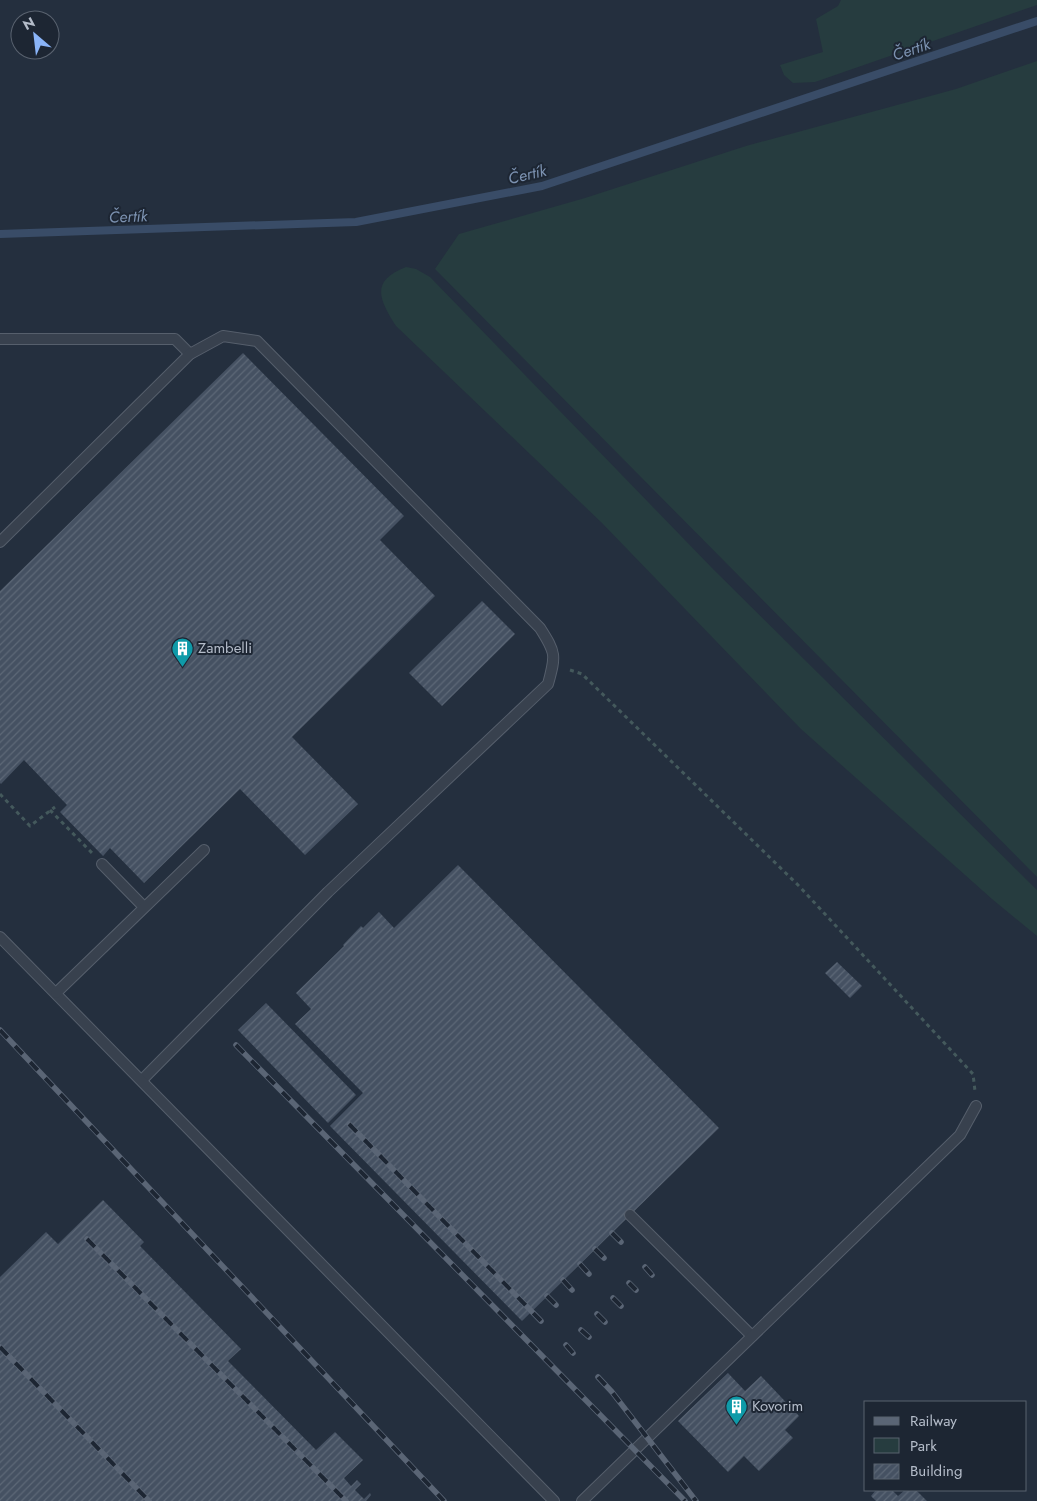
<svg xmlns="http://www.w3.org/2000/svg" width="1037" height="1501" viewBox="0 0 1037 1501" font-family="Jost,sans-serif">
<style>
.green{fill:#263c3f}
.lines{fill:none;stroke-linecap:round;stroke-linejoin:round}
.stream{stroke:#394c67;stroke-width:8}
.building{fill:url(#building-hatch)}
.service-casing{stroke:#565f6c;stroke-width:12}
.path{stroke:#44595c;stroke-width:3;stroke-dasharray:4 4;stroke-linecap:butt}
.service{stroke:#38414e;stroke-width:10}
.rail-casing{stroke:#5a6575;stroke-width:5.5}
.rail{stroke:#1d2633;stroke-width:4;stroke-dasharray:11;stroke-linecap:butt}
.labels{text-anchor:middle;stroke-width:4;stroke-linejoin:round;paint-order:stroke}
.poi-label{font-size:15px;fill:#b4bcc9;stroke:#1d2633;text-anchor:start}
.water-label{font-size:16px;font-style:italic;fill:#7c92b1;stroke:#1d2633}
</style>
<defs>
<pattern id="building-hatch" width="6" height="6" patternUnits="userSpaceOnUse" patternTransform="scale(1.25)"><rect width="6" height="6" fill="#455162"/><path d="M-1 1l2-2M0 6l6-6M5 7l2-2" fill="none" stroke="#5d6877"/></pattern>
</defs>
<rect width="100%" height="100%" fill="#242f3e"/>
<g class="green">
<path d="M841 0H1037V5L815 82 793 83 784 75 780 65 823 52 816 19 838 6Z"/>
<path d="M1037 61V877L435 269 459 234 585 198 746 146 956 89Z"/>
<path d="M406 267 416 269 430 277 713 569 1037 890V936L992 899 801 729 602 523 396 326C379 299 370 281 406 267Z"/>
</g>
<g class="lines">
<path class="stream" d="M0 234 356 222 542 186 1037 21"/>
</g>
<g class="building">
<path d="M243 353 404 516 380 540 435 596 292 737 358 804 305 855 240 789 144 883 110 848 103 856 60 812 67 805 24 760 1 784 0 783V591Z"/>
<path d="M482 601 515 634 442 706 409 673Z"/>
<path d="M458 865 719 1128 522 1321 330 1126 363 1093 295 1024 311 1009 296 993 344 946 343 945 361 926 363 928 379 912 394 928Z"/>
<path d="M837 962 862 986 850 998 825 973Z"/>
<path d="M266 1003 356 1095 328 1123 238 1030Z"/>
<path d="M103 1200 144 1242 140 1246 241 1349 228 1361 316 1450 335 1432 363 1460 344 1478 351 1486 357 1480 361 1484 355 1490 364 1499 370 1493 371 1495 366 1501H0V1277L46 1232 58 1244Z"/>
<path d="M728 1373 745 1391 761 1376 799 1416 785 1430 793 1438 759 1471 744 1456 728 1472 678 1421Z"/>
<path d="M876 1490H892L898 1496 905 1490H916L927 1501H876L871 1496Z"/>
</g>
<g class="lines">
<defs>
<g id="service">
<path d="M0 339H175L190 354"/>
<path d="M0 542 190 354 223 336 257 341 540 628C556 653 556 655 548 684L328 892 142 1080"/>
<path d="M102 864 144 907"/>
<path d="M0 937 554 1501"/>
<path d="M56 993 204 850"/>
<path d="M630 1215 752 1336"/>
<path d="M582 1501 960 1135 976 1106"/>
</g>
</defs>
<use href="#service" class="service-casing"/>
<g class="path">
<path d="M570 670 582 674 799 886 973 1074 975 1091"/>
<path d="M0 794 30 826 55 807"/>
<path d="M50 810 92 853"/>
</g>
<use href="#service" class="service"/>
<defs>
<g id="rail">
<path d="M0 1030 444 1501"/>
<path d="M236 1045 685 1501"/>
<path d="M349 1124 541 1321"/>
<path d="M612 1233 621 1242"/>
<path d="M87 1239 346 1501"/>
<path d="M595 1249 604 1258"/>
<path d="M580 1264 589 1274"/>
<path d="M645 1267 652 1275"/>
<path d="M563 1280 572 1290"/>
<path d="M629 1283 636 1290"/>
<path d="M547 1296 556 1305"/>
<path d="M613 1298 621 1306"/>
<path d="M597 1314 605 1322"/>
<path d="M581 1330 589 1337"/>
<path d="M566 1345 573 1353"/>
<path d="M0 1347 149 1501"/>
<path d="M598 1377 612 1392 696 1501"/>
</g>
</defs>
<use href="#rail" class="rail-casing"/>
<use href="#rail" class="rail"/>
</g>
<defs>
<symbol id="building-pin" viewBox="-11 -11 22 30"><path d="M0 17L-7.5 6A9.5 9.5 0 1 1 7.5 6Z" fill="#0f9aa8" stroke="#1d2633"/><path d="M-4-6H4V6H1V3H-1V6H-4ZM-2.5-4.3h1.7v1.8h-1.7ZM.8-4.3h1.7v1.8H.8ZM-2.5-1h1.7V.8h-1.7ZM.8-1h1.7V.8H.8Z" fill="#fff"/></symbol>
</defs>
<g fill-rule="evenodd">
<use href="#building-pin" x="170" y="636" width="25" height="34"/>
<use href="#building-pin" x="724" y="1394" width="25" height="34"/>
</g>
<g class="labels">
<g class="poi-label">
<text x="198" y="653">Zambelli</text>
<text x="752" y="1411">Kovorim</text>
</g>
<g class="water-label">
<text transform="translate(911 49) rotate(-18)" y="6">Čertík</text>
<text transform="translate(527 174) rotate(-13)" y="6">Čertík</text>
<text transform="translate(128 216) rotate(-2)" y="6">Čertík</text>
</g>
</g>
<rect x="864" y="1401" width="162" height="90" fill="#1d2633" stroke="#59626f"/>
<rect x="874" y="1417" width="25" height="8" fill="#5a6575" stroke="#59626f"/>
<text x="910" y="1426" font-size="15" fill="#b4bcc9">Railway</text>
<rect x="874" y="1438" width="25" height="15" fill="#263c3f" stroke="#59626f"/>
<text x="910" y="1451" font-size="15" fill="#b4bcc9">Park</text>
<rect x="874" y="1464" width="25" height="15" fill="url(#building-hatch)" stroke="#59626f"/>
<text x="910" y="1476" font-size="15" fill="#b4bcc9">Building</text>
<g transform="translate(35 35) rotate(332)"><circle r="24" fill="#1d2633" stroke="#59626f"/>
<path d="M0-4L9 19L0 12L-9 19Z" fill="#8ab4f8"/>
<text y="-8" font-size="14" font-weight="bold" text-anchor="middle" fill="#b4bcc9">N</text>
</g>
</svg>
